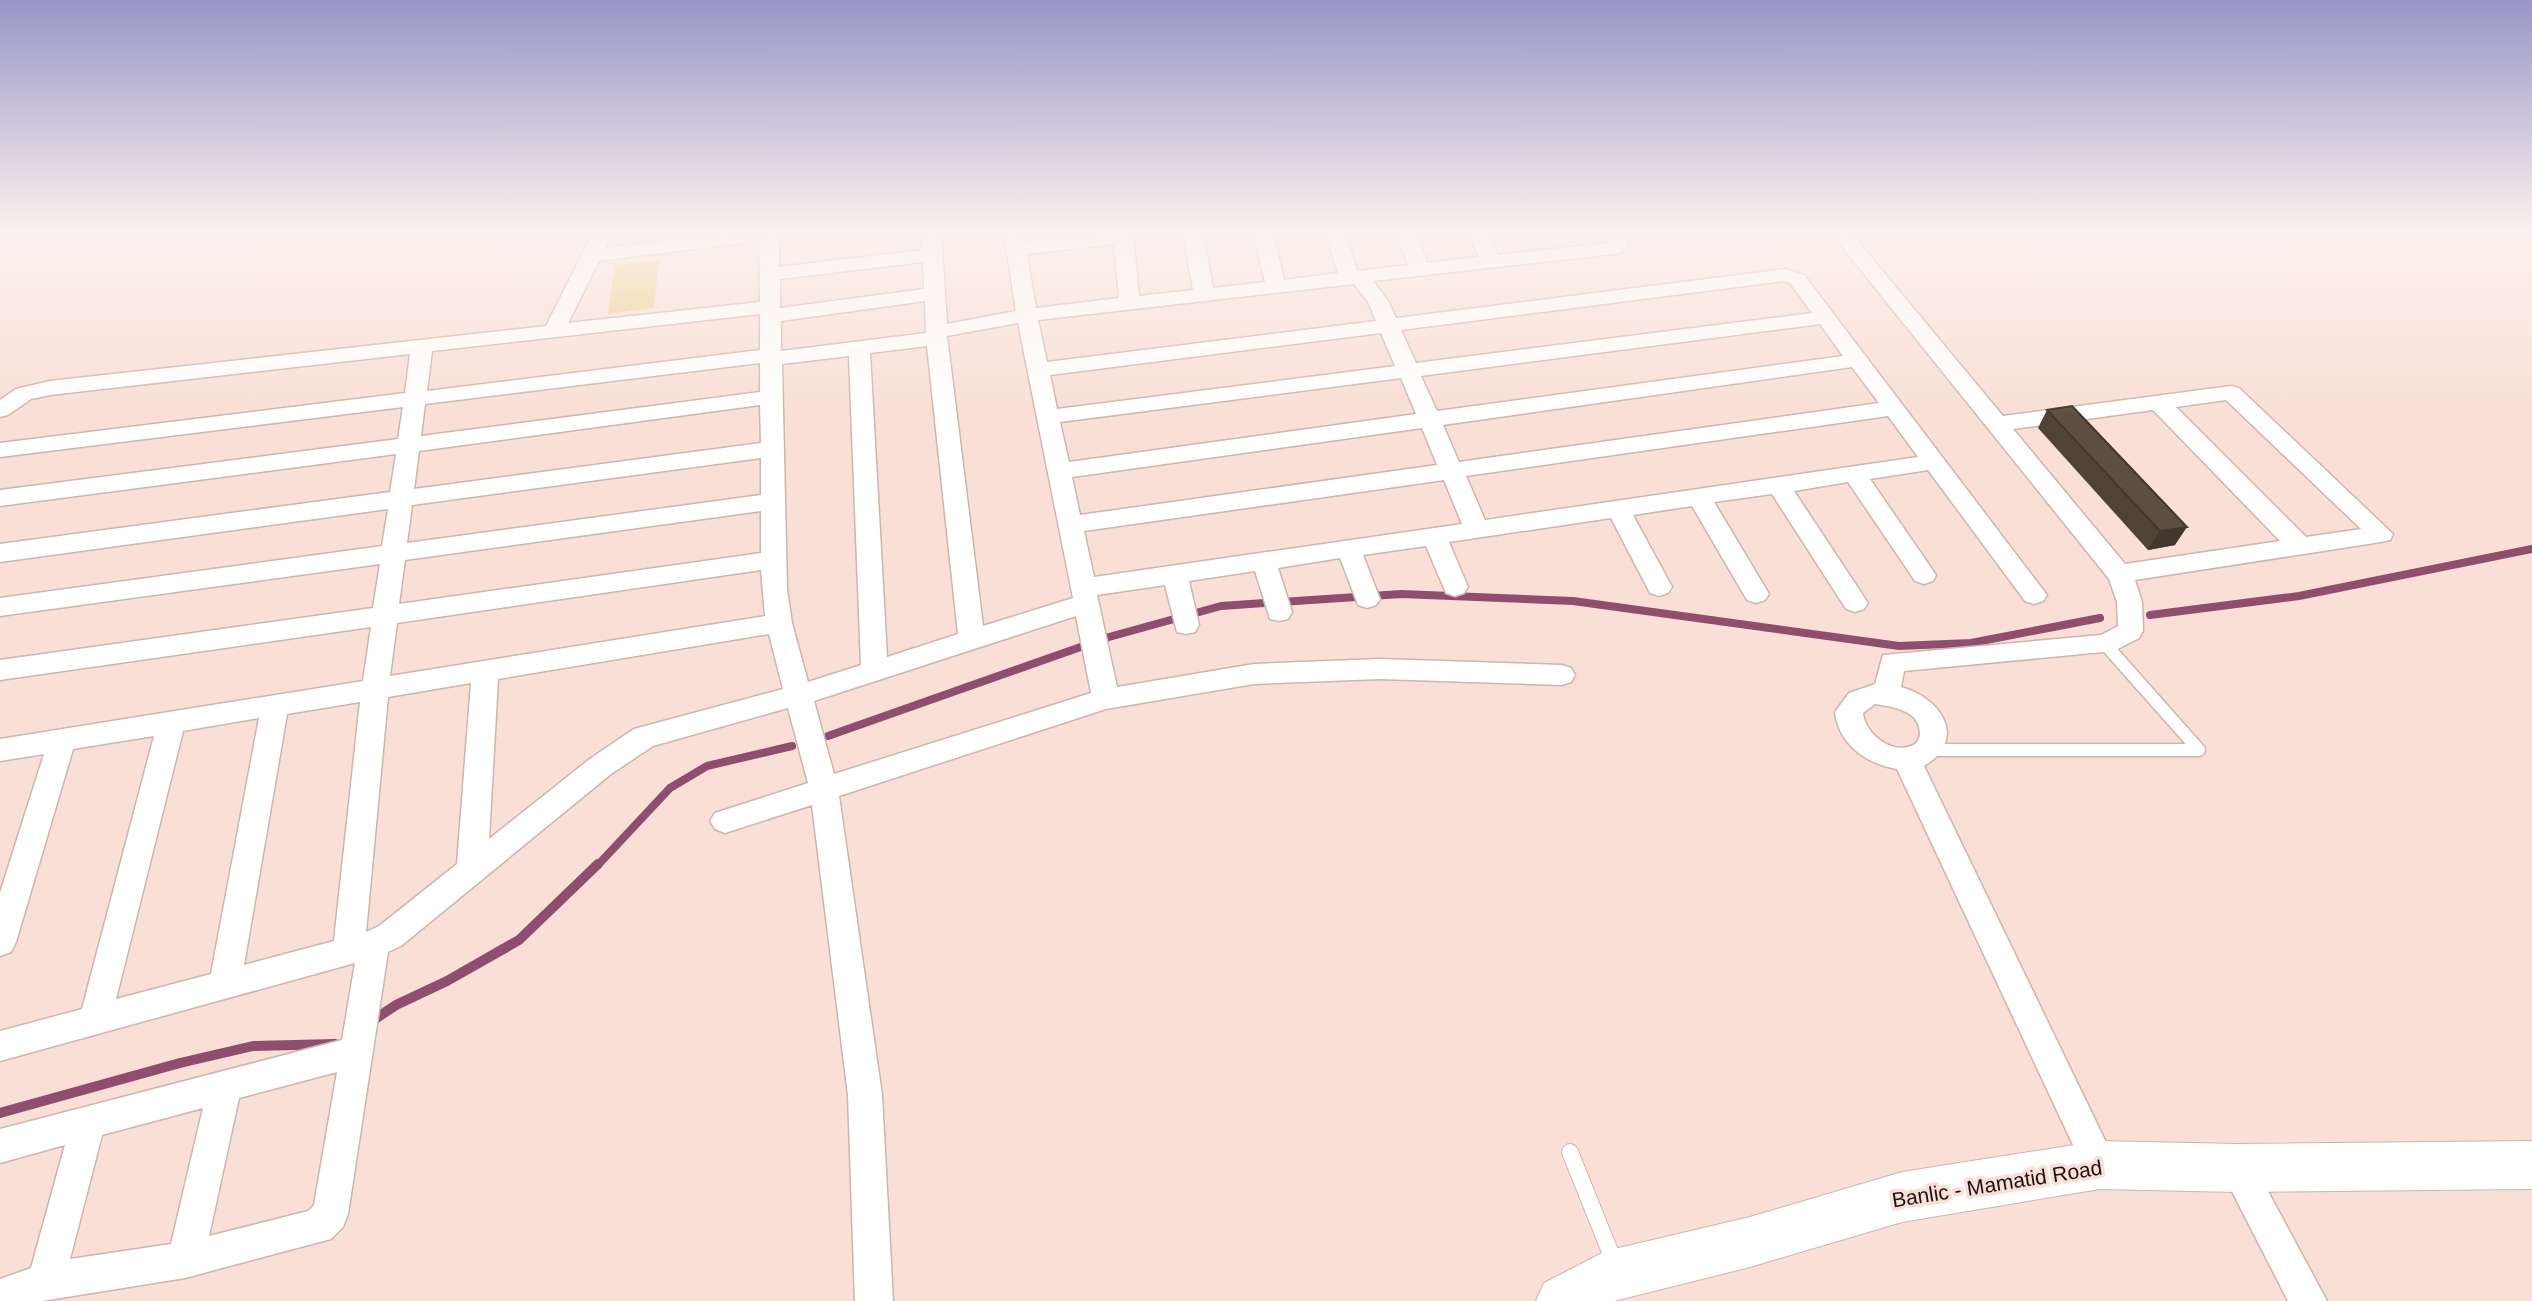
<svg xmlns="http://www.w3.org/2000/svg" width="2532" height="1301" viewBox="0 0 2532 1301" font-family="Arial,sans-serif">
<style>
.green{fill:#e9ce7e}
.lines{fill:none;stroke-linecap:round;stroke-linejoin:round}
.stream-far1{stroke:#8f4e70;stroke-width:8}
.stream{stroke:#8f4e70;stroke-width:10}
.service-far1-casing{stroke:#ceb5ad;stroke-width:15}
.service-casing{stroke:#ceb5ad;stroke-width:18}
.minor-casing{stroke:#ceb5ad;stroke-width:3}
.secondary-casing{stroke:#ceb5ad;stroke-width:2}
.service-far1{stroke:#fff;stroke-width:12}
.service{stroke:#fff;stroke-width:16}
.minor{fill:#fff;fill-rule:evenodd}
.secondary{fill:#fff;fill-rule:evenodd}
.wall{fill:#504336}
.shaded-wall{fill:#41372c}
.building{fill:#5d4e3f;stroke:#41372c;stroke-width:2}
.labels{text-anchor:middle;stroke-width:7;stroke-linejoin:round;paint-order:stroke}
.near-street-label{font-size:21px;fill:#1b120f;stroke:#f9dfd6}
</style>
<rect width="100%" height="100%" fill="#f9dfd6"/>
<path class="green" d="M659 260 654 308 608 314 615 265Z"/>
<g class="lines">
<g class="stream-far1">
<path d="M2150 615 2299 596 2532 549"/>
<path d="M828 736 1109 637 1221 606 1401 594 1573 601 1899 646 1971 643 2100 618"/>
<path d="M597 866 670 788 707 766 792 746"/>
</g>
<g class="stream">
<path d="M369 1023 396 1005 447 981 519 940 598 864"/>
<path d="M0 1113 180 1063 253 1046 335 1044"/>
</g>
<defs>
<path id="service-far1" d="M1928 750H2199L2105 644"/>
<path id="service" d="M1570 1152 1615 1264"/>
<g id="minor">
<path d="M593 233H613L605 248 732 233H788L779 239V267L922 250 921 233H941L947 324 1016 311 1004 233H1024L1025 242 1108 233H1133L1139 296 1193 290 1183 233H1203L1213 288 1265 282 1253 233H1273L1284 280 1338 273 1325 233H1345L1357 271 1408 265 1396 233H1416L1427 263 1479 257 1468 233H1488L1498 255 1608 243 1602 233H1622L1628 244 1621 252 1614 254 1373 281 1388 301 1396 318 1786 269 1804 275 2047 595 2043 601 2034 604 2025 601 1928 470 1870 479 1936 575 1933 581 1924 584 1915 581 1848 482 1794 491 1868 603 1864 609 1855 612 1846 609 1772 494 1714 502 1769 594 1765 600 1756 603 1747 600 1692 506 1633 515 1672 587 1668 593 1659 596 1650 593 1611 518 1449 542 1468 587 1464 593 1455 596 1446 593 1426 546 1363 555 1380 599 1376 605 1367 608 1358 605 1340 558 1278 568 1292 612 1288 619 1279 621 1270 619 1255 571 1189 581 1199 625 1195 632 1186 634 1177 632 1165 585 1097 595 1117 687 1254 664 1380 659 1562 665 1571 668 1575 675 1571 682 1562 685 1380 679 1254 684 1106 709 839 796 882 1095 893 1301H855L848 1095 812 805 725 833 715 829 710 821 715 813 808 783 788 708 653 746 611 774 401 946 388 952 348 1214 343 1227 331 1239 185 1278 42 1301H0V1279L31 1268 65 1145 0 1163V1129L342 1040 355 963 0 1061V1031L82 1009 154 736 73 749 16 942 11 952 0 956V893L44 754 0 761V739L363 681 371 627 0 680V660L373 608 380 564 0 616V598L382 546 388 509 0 562V544L390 492 396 454 0 506V490L398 439 403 407 0 457V443L405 393 410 354 50 395 31 399 8 415 0 417V400L16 389 50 381 546 326ZM759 241 760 302 568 323 599 261ZM1114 244 1119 298 1036 308 1027 254ZM923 262 924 289 780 308V279ZM1784 281 1790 283 1812 313 1416 363 1401 330ZM1354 284 1368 302 1376 321 1047 362 1038 320ZM925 301 926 333 781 351V321ZM760 314V350L427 391 432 351ZM1018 323 1073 598 983 626 947 336ZM1820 324 1843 356 1437 411 1421 376ZM1381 333 1395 366 1057 409 1050 375ZM927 346 958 634 887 657 870 353ZM849 356 861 665 808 682 792 623 787 589 782 364ZM760 363V392L421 436 425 404ZM1852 367 1879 403 1459 462 1443 425ZM1401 378 1416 414 1069 462 1060 422ZM760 405 761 443 414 489 419 451ZM1888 416 1918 457 1485 520 1466 476ZM1422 428 1437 465 1080 515 1072 477ZM761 458V495L407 543 412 505ZM1444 480 1462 524 1094 577 1084 531ZM761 511V553L399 604 405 560ZM761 570 765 616 390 676 397 623ZM1076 616 1091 693 834 774 814 701ZM769 634 783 689 634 729 591 758 489 839 498 679ZM471 683 457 864 379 926 366 932 388 697ZM360 702 334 941 244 965 287 714ZM259 718 211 974 116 999 183 731ZM337 1072 314 1205 308 1211 209 1236 239 1098ZM203 1108 171 1244 70 1259 102 1135Z"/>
<path d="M1831 233H1851L2003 416 2231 386 2239 388 2393 534 2390 540 2381 542 2135 580 2142 602 2143 631 2139 638 2114 651 1904 671 1901 687C1942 698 1968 740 1924 766L2117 1165 2112 1177 2100 1182 2088 1177 1897 769C1867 764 1839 745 1835 712L1849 693 1875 684 1883 655 2101 635 2118 626 2117 602 2109 579ZM2226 400 2361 529 2306 537 2176 407ZM2153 410 2280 541 2125 564 2013 429ZM1875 704C1893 707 1920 710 1920 734 1919 740 1917 744 1911 746 1890 754 1865 733 1863 713Z"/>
<path d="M2237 1151 2249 1156 2327 1301H2288L2220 1168 2225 1156Z"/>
</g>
<path id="secondary" d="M2100 1141 2237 1144 2532 1141V1189L2237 1192 2100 1189 1902 1222 1750 1267 1614 1301H1536L1544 1283 1606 1251 1750 1217 1902 1172Z"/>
</defs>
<use href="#service-far1" class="service-far1-casing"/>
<use href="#service" class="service-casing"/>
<use href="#minor" class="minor-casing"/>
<use href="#secondary" class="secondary-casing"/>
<use href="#service-far1" class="service-far1"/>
<use href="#service" class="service"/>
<use href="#minor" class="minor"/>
<use href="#secondary" class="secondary"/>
</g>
<path class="wall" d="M2047 410 2175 545 2148 550 2038 428Z"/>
<path class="shaded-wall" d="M2187 527 2175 545 2148 550 2160 531Z"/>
<path class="building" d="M2072 406 2187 527 2160 531 2047 410Z"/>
<linearGradient id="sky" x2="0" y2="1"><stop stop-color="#9896c8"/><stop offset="0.56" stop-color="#fcf1ed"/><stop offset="1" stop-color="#fcf1ed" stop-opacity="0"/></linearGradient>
<rect width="2532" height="415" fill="url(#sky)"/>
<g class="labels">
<g class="near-street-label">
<text transform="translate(1997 1184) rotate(-9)" y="7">Banlic - Mamatid Road</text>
</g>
</g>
</svg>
